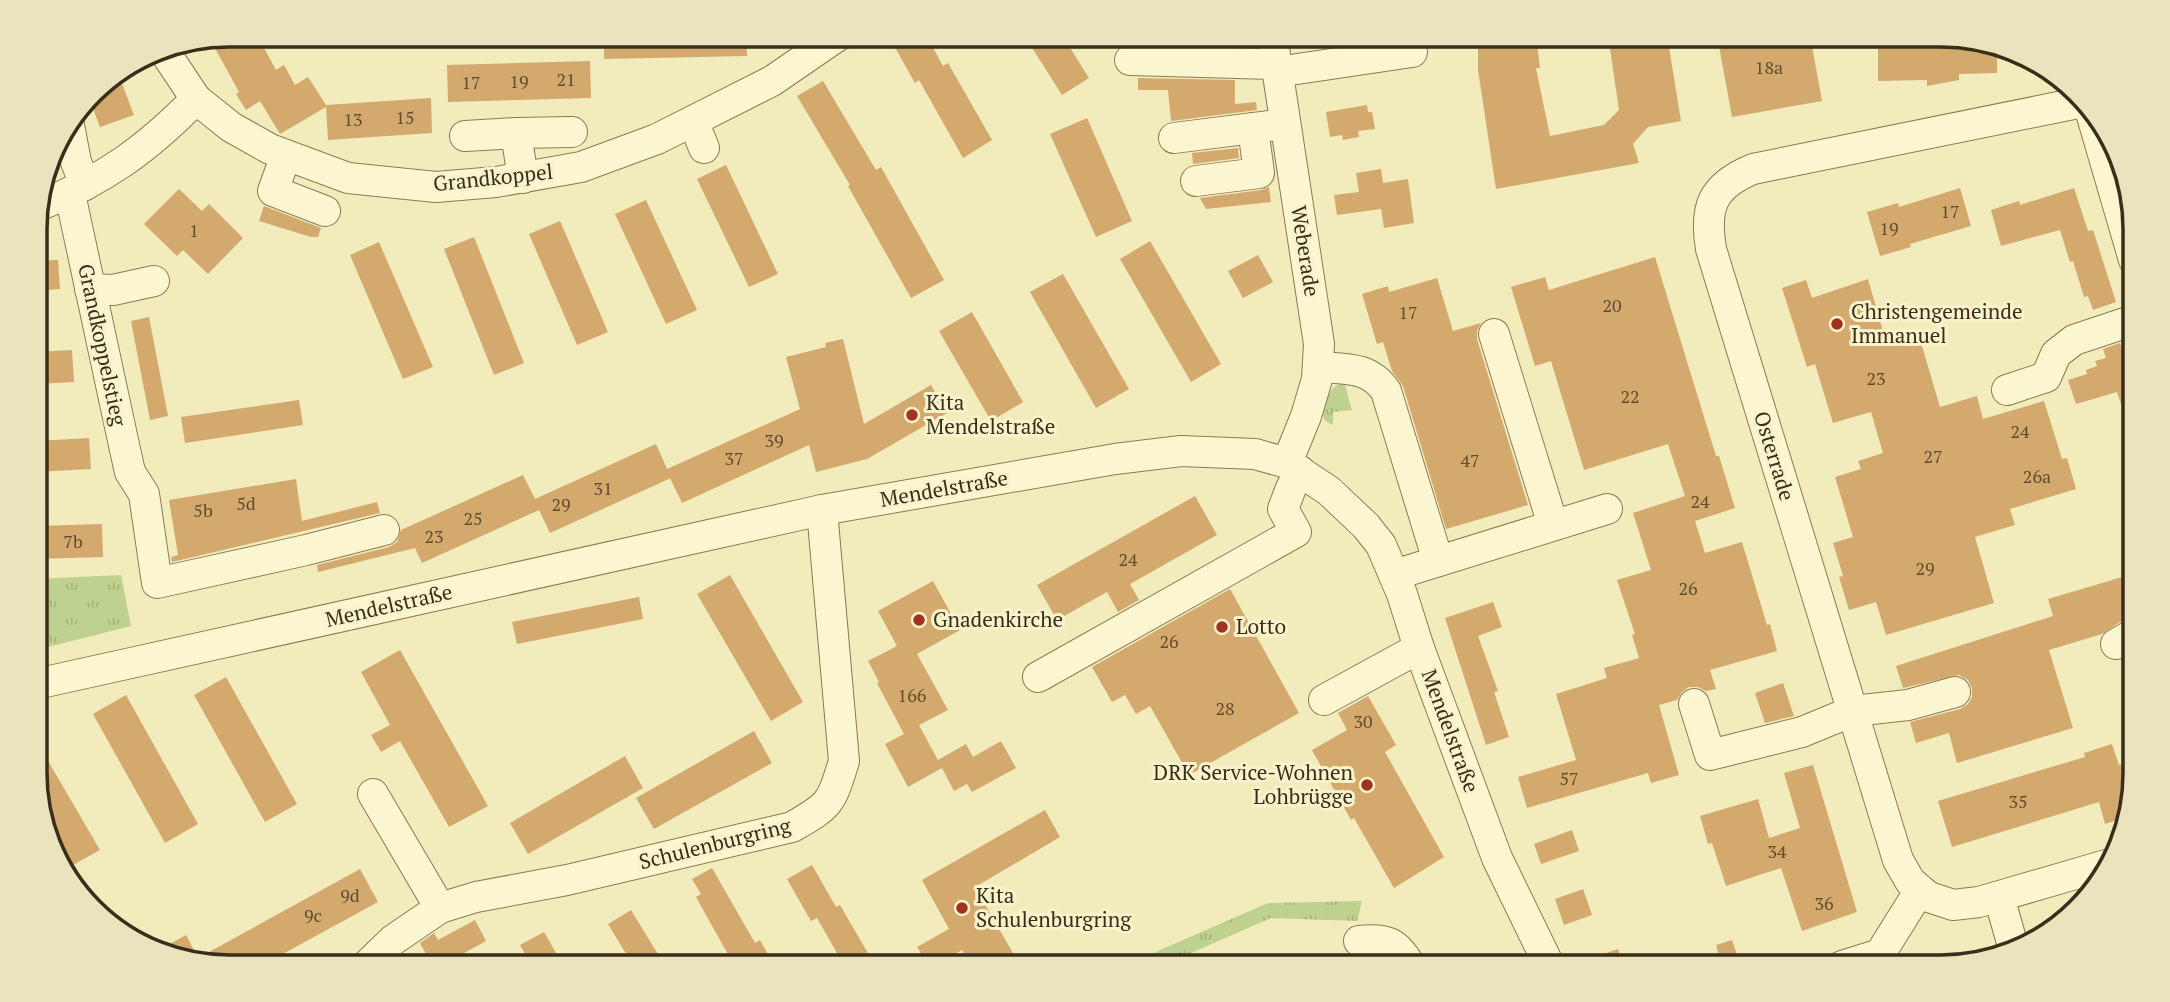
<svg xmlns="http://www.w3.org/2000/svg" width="2170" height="1002" viewBox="0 0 2170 1002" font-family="'PT Serif',serif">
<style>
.grass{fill:url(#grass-tufts)}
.building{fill:#d4a96e}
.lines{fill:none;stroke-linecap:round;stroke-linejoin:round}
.minor-casing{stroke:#8b7a54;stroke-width:32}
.minor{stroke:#fcf6d0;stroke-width:30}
.poi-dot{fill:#a0321e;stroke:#f9f3cc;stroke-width:2.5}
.labels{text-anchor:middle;stroke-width:6;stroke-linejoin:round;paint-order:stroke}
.number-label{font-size:18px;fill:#604d2f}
.street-label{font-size:21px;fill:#392e1a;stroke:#f9f3cc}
.poi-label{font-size:21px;fill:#392e1a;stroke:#f9f3cc;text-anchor:start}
.rim{fill:none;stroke:#392e1a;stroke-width:3.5}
</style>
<defs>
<pattern id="grass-tufts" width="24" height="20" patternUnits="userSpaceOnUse" patternTransform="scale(1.75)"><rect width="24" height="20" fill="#bfd18f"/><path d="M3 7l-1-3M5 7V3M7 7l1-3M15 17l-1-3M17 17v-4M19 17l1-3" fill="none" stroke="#a5b47b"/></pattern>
</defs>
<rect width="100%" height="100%" fill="#f2ebbc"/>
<g class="grass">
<path d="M1344 382 1352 410 1333 412V425L1325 421 1321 411C1327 398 1330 386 1344 382Z"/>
<path d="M121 575 131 626 36 650V579Z"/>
<path d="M1362 901 1357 921 1271 918 1159 967H1121L1268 903Z"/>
</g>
<g class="building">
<path d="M229 35H257L276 70 284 65 295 85 308 77 326 105 431 98 432 133 328 140 326 107 280 134 260 101 246 110 236 94 239 92 210 39Z"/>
<path d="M604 35H746L747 56 604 59Z"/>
<path d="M888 35H926L943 66 948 63 992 140 963 158 919 80 915 83Z"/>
<path d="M1024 35H1062L1089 78 1062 95Z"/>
<path d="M1129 35H1232V45L1129 43Z"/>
<path d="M1478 35H1536L1540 68H1536L1550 136 1604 125 1619 110 1608 35H1667L1681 121 1648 127 1633 144 1639 163 1496 189 1478 70Z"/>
<path d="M1717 35H1810L1822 101 1732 117Z"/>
<path d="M1878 35H1941L1997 46V73L1959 74V80L1927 86V80L1878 81Z"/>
<path d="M590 61 591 98 448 102 447 65Z"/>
<path d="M118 73 134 115 100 127 89 98 101 83Z"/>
<path d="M1138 78 1235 80V104L1256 102 1257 110 1171 121 1168 90H1138Z"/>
<path d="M823 81 876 170 881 167 944 280 911 298 848 186 850 185 797 96Z"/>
<path d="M1367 105 1368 112H1372L1375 129 1358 131 1359 137 1343 140 1342 135 1330 137 1326 112Z"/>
<path d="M1087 118 1132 221 1096 237 1050 134Z"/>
<path d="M55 144 60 169 47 171 51 156Z"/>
<path d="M1238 148 1239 158 1193 164 1192 153Z"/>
<path d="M726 165 778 274 749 287 697 179Z"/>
<path d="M1381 169 1383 183 1408 179 1414 223 1384 228 1381 209 1337 215 1334 195 1359 192 1356 173Z"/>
<path d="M1269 187 1271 202 1206 209 1200 198 1261 190Z"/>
<path d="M1960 188 1971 226 1910 244 1911 247 1880 256 1867 212 1898 203 1899 207Z"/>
<path d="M2074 188 2088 231 2093 230 2116 302 2093 310 2088 296 2084 297 2073 261 2070 262 2060 230 2001 246 1991 210 2019 201 2020 205Z"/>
<path d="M179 189 202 211 209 204 243 238 208 274 183 250 177 256 144 224Z"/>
<path d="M646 200 697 310 666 324 615 214Z"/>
<path d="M264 206 321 228 318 237H311L259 221Z"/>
<path d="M560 221 608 332 577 345 529 234Z"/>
<path d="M474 237 524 363 494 375 444 249Z"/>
<path d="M1150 241 1221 364 1191 382 1120 259Z"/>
<path d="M379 242 433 367 403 379 350 255Z"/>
<path d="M1258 255 1273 282 1243 298 1228 271Z"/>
<path d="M1655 257 1716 456H1719L1735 508 1695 521 1705 553 1742 542 1767 625 1770 624 1777 651 1710 670 1716 689 1706 691 1698 687H1689L1682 692 1677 700 1659 705 1679 775 1651 783 1648 773 1527 808 1518 777 1576 760 1556 694 1607 678 1604 668 1639 658 1632 635 1635 634 1617 580 1651 570 1633 513 1685 496 1668 444 1584 470 1551 361 1535 366 1511 287 1545 277 1549 290Z"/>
<path d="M58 260 60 289 36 291V261Z"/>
<path d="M1063 274 1129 389 1096 408 1030 292Z"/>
<path d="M1437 278 1453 331 1481 323 1477 331V339L1528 505 1446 529 1403 386 1392 371 1383 342 1377 344 1362 294 1388 286 1389 292Z"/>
<path d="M1868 279 1887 345 1919 336 1940 407 1977 396 1983 419 2044 401 2062 459 2067 458 2076 489 2010 509 2015 525 1975 537 1994 603 1886 635 1876 602 1849 610 1839 577 1843 576 1833 543 1853 537 1835 477 1861 469 1858 461 1883 453 1871 412 1833 423 1815 364 1807 367 1782 288 1806 280 1812 298Z"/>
<path d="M972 312 1023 402 991 421 939 331Z"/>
<path d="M149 317 168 416 150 420 131 321Z"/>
<path d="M843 339 864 424 931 385 947 413 867 459 816 472 809 445 682 503 669 476 671 478 550 533 539 510 422 563 415 548 318 572 317 565 389 547 397 542 401 530 523 475 535 499 656 444 667 469 800 409 786 357 826 347 825 343Z"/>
<path d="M2120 343 2134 388V434H2131L2117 392 2076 404 2068 380 2087 374 2086 370 2097 366 2095 361 2106 358 2103 349Z"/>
<path d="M72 350 74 382 36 384V352Z"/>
<path d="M299 400 303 425 185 443 181 417Z"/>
<path d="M89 438 91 469 36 472V441Z"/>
<path d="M296 479 302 521 377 502 380 513 172 562 171 557 178 555 169 500Z"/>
<path d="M1195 496 1217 535 1130 584 1139 600 1118 612 1107 592 1057 620 1037 585Z"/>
<path d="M102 524 103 557 36 559V526Z"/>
<path d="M730 575 803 702 771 721 697 594Z"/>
<path d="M2129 575 2134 594 2135 616 2126 618 2102 634 2049 650 2073 728 1957 763 1949 733 1916 743 1910 722 1960 709 1968 704 1972 697V688L1968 680 1959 675 1903 688 1896 666 2053 616 2048 599Z"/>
<path d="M933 581 960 630 917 654 948 710 919 725 940 764 938 760 966 744 973 757 1001 741 1016 768 972 792 967 784 954 791 942 768 908 787 885 744 904 734 877 683 879 682 868 661 897 646 878 611Z"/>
<path d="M1230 589 1299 713 1189 775 1150 706 1136 714 1125 695 1112 702 1092 667Z"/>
<path d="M639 597 643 619 517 644 512 622Z"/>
<path d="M1493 602 1502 627 1478 636 1498 691 1494 692 1509 737 1486 745 1445 618Z"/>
<path d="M400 650 488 806 449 827 400 741 381 752 371 735 390 725 361 672Z"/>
<path d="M226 677 297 804 265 822 194 695Z"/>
<path d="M1783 683 1794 716 1765 723 1755 693Z"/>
<path d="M126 695 198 824 165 843 93 714Z"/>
<path d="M1368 696 1396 745 1385 752 1444 857 1394 888 1354 818 1351 820 1312 750 1347 730 1338 713Z"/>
<path d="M754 731 772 763 654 829 636 798Z"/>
<path d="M37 742 100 850 66 869 37 799Z"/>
<path d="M2112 744 2119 765 2135 760V774L2126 817 2105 824 2099 802 1952 847 1938 801 2085 757 2084 753Z"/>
<path d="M625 756 643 788 528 854 510 823Z"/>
<path d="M1813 765 1857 912 1802 931 1781 868 1726 886 1712 843 1708 844 1700 816 1758 799 1769 838 1800 828 1784 773Z"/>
<path d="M1045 810 1060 837 975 887 1021 967H971L962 950 933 967H929L917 947 949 929 922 880Z"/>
<path d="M1572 830 1579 851 1541 864 1534 844Z"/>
<path d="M812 865 836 907 840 905 876 967H845L817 918 811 921 787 879Z"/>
<path d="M712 868 755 943 760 940 775 967H735L696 897 701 894 692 879Z"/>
<path d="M360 869 378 902 259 967H229L155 952 186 935 198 958Z"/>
<path d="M1583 889 1592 915 1564 925 1555 899Z"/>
<path d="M631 910 656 951 666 967H634L608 924Z"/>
<path d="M475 920 486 941 455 958 460 967H433L420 943 434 933 438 940Z"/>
<path d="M544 932 564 967H532L520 945Z"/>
<path d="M1732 940 1741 967H1722L1716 945Z"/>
<path d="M1618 949 1624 967H1575V964Z"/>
</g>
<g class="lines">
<defs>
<g id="minor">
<path d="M1272 35 1319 344 1317 379 1306 416 1287 463"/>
<path d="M162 48 196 99 231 127 270 149 348 178 436 187 496 182 581 167 657 139 772 81 839 35"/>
<path d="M1130 60 1276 64"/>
<path d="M1277 72 1412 52"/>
<path d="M2083 102 1753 169C1712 186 1704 207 1711 249L1898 860 1910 881 1920 890 1929 897 1953 905 1979 902 2106 865"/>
<path d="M2089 106 2134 260"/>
<path d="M693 121 704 148"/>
<path d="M69 125 76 162 85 185"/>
<path d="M516 133 572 132"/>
<path d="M465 136 516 133 523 178"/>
<path d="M1174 138 1285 124"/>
<path d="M286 155 273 191 325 211"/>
<path d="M1196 181 1259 173 1253 128"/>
<path d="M70 194 124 445 130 472 144 494 157 583 306 550 384 530"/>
<path d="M38 206C103 181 147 149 196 99"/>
<path d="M90 289 113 290 154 281"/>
<path d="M1494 334 1553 525"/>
<path d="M1318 367C1345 369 1369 366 1386 391L1438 561"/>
<path d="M2007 390 2046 377 2056 354 2074 340 2134 320"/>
<path d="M1394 575 1607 509"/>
<path d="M2116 644 2135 633"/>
<path d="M1038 677 1296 532 1283 509 1291 488 1300 471"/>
<path d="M36 684 822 510 1115 459 1181 451 1255 454 1287 463 1329 491 1366 526 1381 545 1402 594 1419 648 1497 858 1550 967"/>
<path d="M1324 700 1419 648"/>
<path d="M1694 704 1710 755 1802 732 1853 711 1908 705 1955 692"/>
<path d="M373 794 440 908"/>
<path d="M1999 897 2013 946"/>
<path d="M1359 941C1387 938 1397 942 1411 967"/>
<path d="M1842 966 1880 954 1920 890"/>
<path d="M365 967 393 940 440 908 476 897 567 880 792 827C831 805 831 803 844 761L822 510"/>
</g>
</defs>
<use href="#minor" class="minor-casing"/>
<use href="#minor" class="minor"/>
</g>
<g class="poi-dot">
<circle cx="1837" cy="324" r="7"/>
<circle cx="912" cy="415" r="7"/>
<circle cx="919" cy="620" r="7"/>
<circle cx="1222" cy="627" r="7"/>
<circle cx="1367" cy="785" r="7"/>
<circle cx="962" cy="908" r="7"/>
</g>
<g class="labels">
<g class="number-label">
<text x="1769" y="74">18a</text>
<text x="566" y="86">21</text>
<text x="519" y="88">19</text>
<text x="471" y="89">17</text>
<text x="405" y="124">15</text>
<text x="353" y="126">13</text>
<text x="1950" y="218">17</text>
<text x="1889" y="235">19</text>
<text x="194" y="237">1</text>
<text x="1612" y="312">20</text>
<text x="1408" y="319">17</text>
<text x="1876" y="385">23</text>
<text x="1630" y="403">22</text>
<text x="2020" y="438">24</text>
<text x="774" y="447">39</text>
<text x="1933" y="463">27</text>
<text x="734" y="465">37</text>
<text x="1470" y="467">47</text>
<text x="2037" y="483">26a</text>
<text x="603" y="495">31</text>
<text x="1700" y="508">24</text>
<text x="246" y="510">5d</text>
<text x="561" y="511">29</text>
<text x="203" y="517">5b</text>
<text x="473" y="525">25</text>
<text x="434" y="543">23</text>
<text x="73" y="548">7b</text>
<text x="1128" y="566">24</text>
<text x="1925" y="575">29</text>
<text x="1688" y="595">26</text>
<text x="1169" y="648">26</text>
<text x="912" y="702">166</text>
<text x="1225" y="715">28</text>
<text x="1363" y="728">30</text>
<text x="1569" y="785">57</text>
<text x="2018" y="808">35</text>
<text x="1777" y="858">34</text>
<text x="350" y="902">9d</text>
<text x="1824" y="910">36</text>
<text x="313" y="922">9c</text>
</g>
<g class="street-label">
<text transform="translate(493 178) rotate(-6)" y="7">Grandkoppel</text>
<text transform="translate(1305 251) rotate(81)" y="7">Weberade</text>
<text transform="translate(102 345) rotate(78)" y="7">Grandkoppelstieg</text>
<text transform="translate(1774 456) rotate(73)" y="7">Osterrade</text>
<text transform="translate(944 489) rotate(-10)" y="7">Mendelstraße</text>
<text transform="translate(389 606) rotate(-13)" y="7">Mendelstraße</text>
<text transform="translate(1450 731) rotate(70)" y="7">Mendelstraße</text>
<text transform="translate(715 844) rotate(-14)" y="7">Schulenburgring</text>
</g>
<g class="poi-label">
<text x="1851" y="319">Christengemeinde<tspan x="1851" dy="24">Immanuel</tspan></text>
<text x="926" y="410">Kita<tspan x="926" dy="24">Mendelstraße</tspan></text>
<text x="933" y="627">Gnadenkirche</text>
<text x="1236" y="634">Lotto</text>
<text x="1353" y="780" text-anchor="end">DRK Service-Wohnen<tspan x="1353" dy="24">Lohbrügge</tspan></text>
<text x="976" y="903">Kita<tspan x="976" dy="24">Schulenburgring</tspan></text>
</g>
</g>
<path d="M0 0H2170V1002H0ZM229 47H1941A182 182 0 0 1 2123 229V773A182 182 0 0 1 1941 955H229A182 182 0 0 1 47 773V229A182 182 0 0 1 229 47Z" fill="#eae3be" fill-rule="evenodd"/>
<path class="rim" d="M229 47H1941A182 182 0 0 1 2123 229V773A182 182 0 0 1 1941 955H229A182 182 0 0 1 47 773V229A182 182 0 0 1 229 47Z"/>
</svg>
